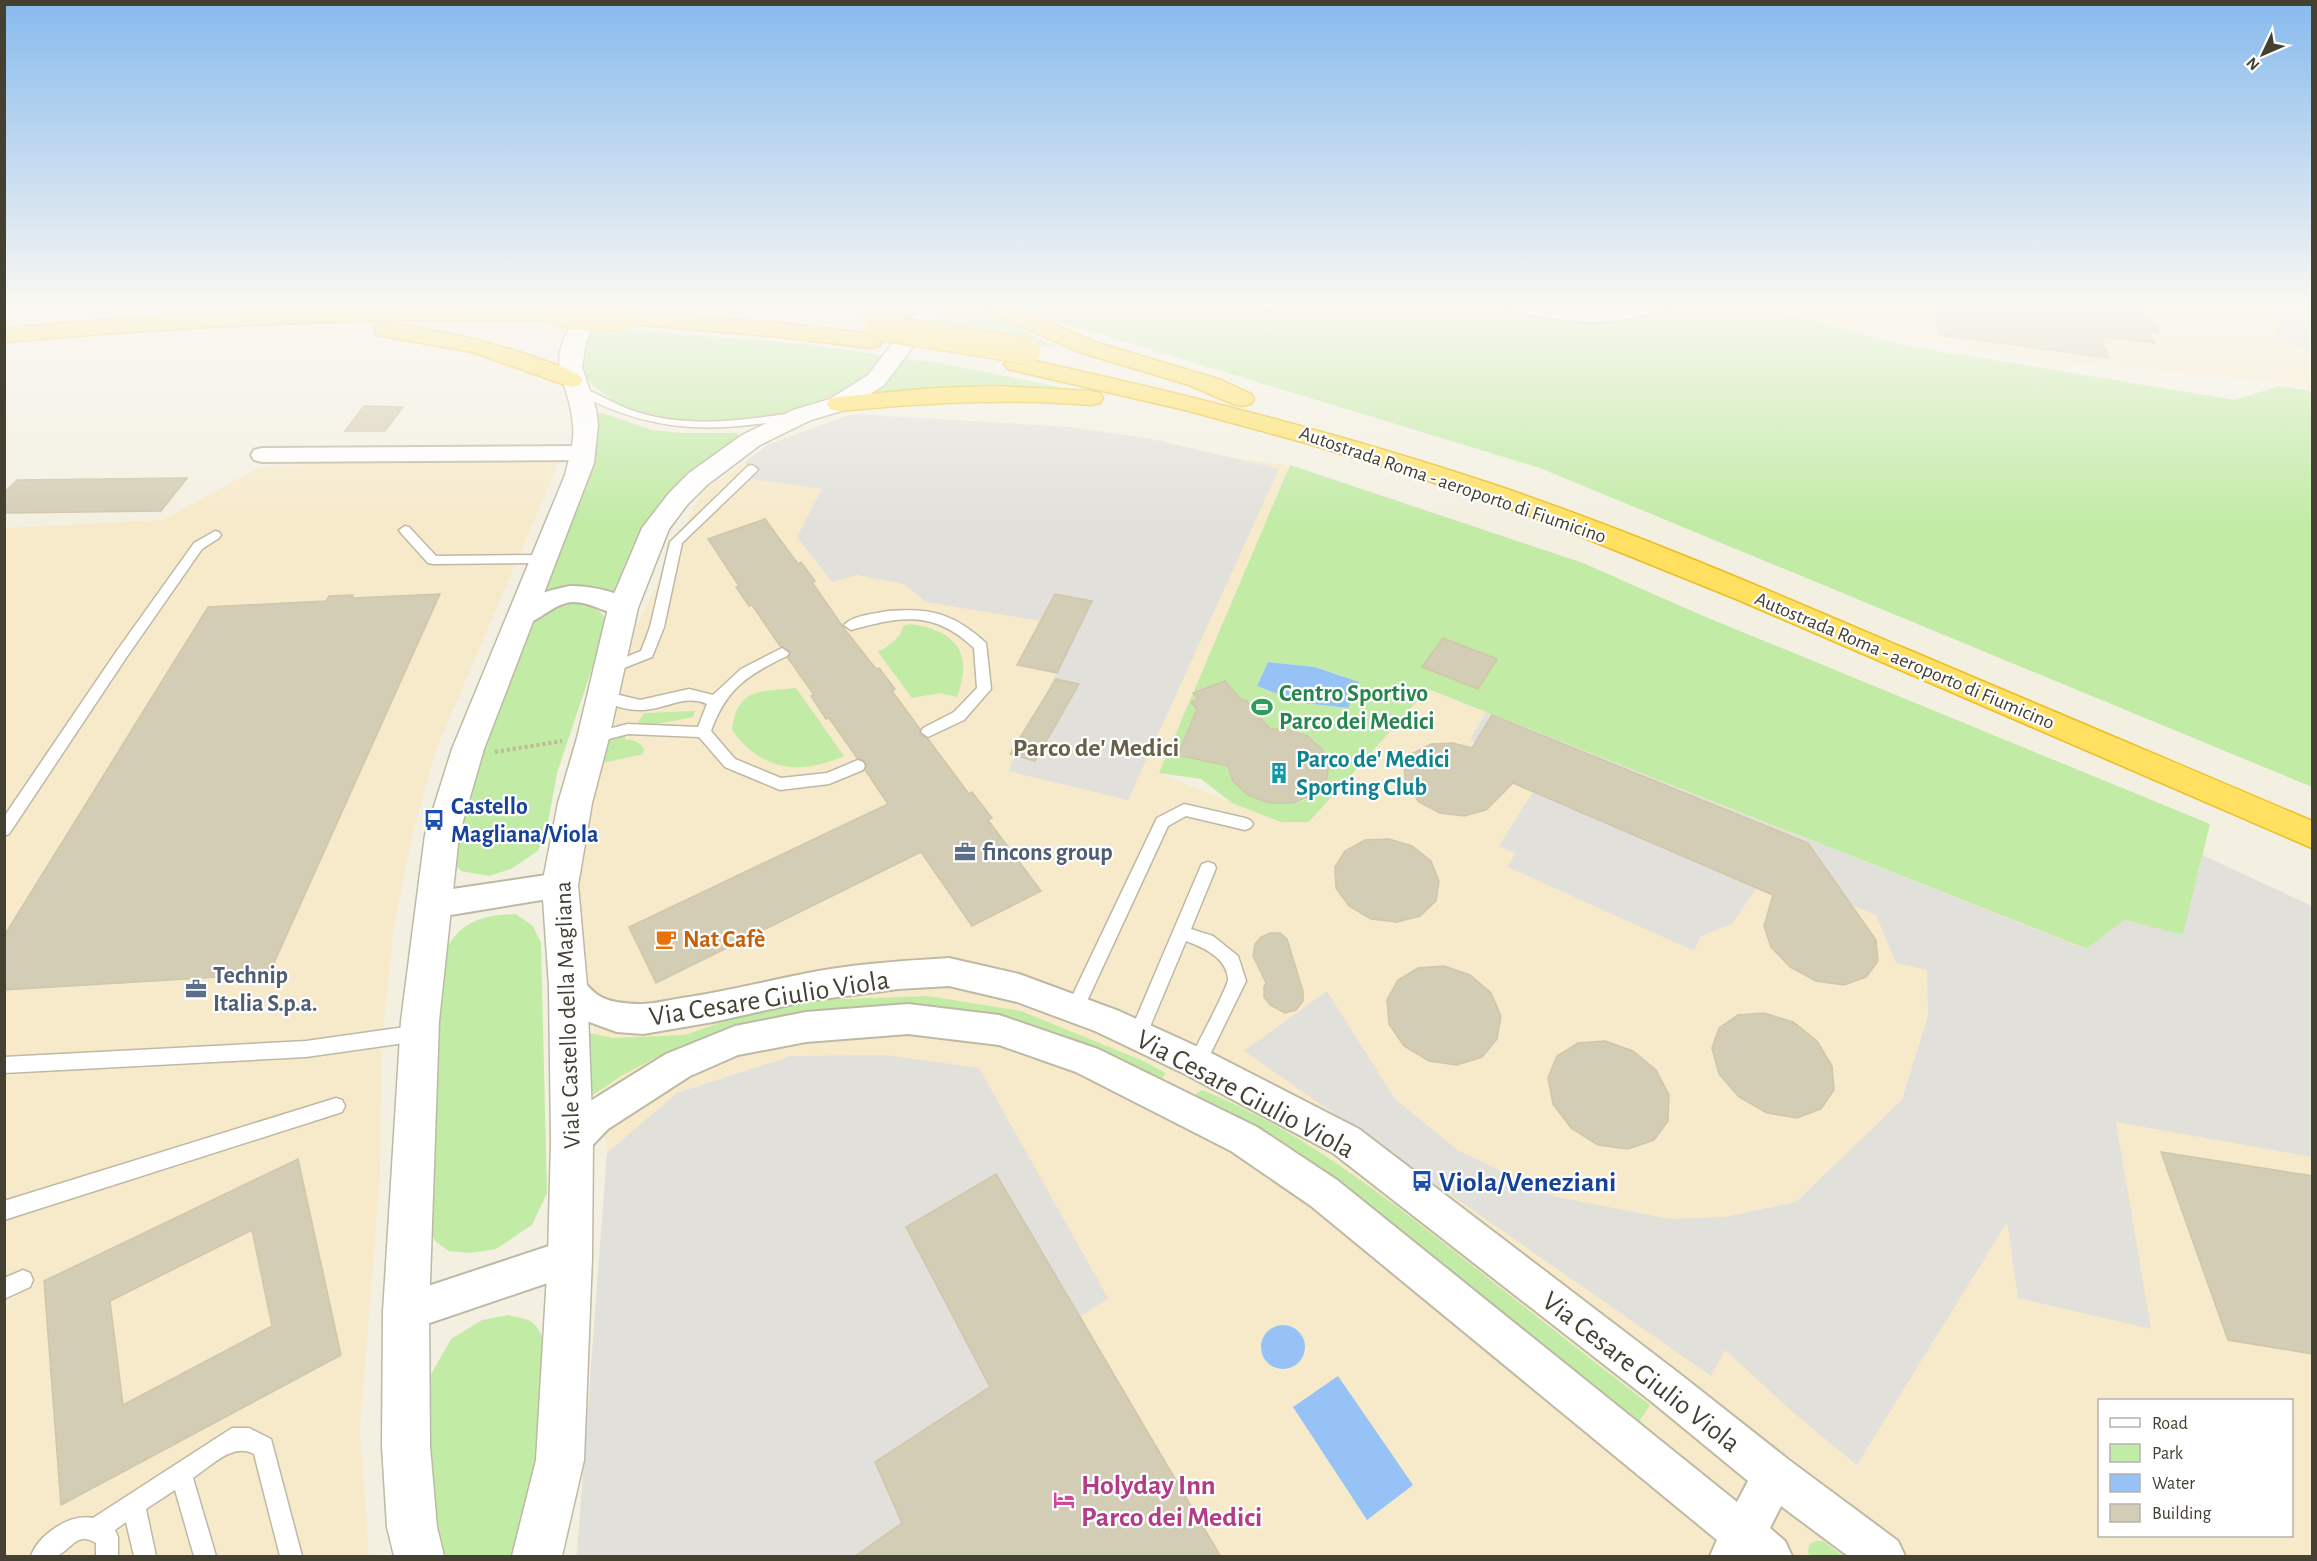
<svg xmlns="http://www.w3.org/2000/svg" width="2317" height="1561" viewBox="0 0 2317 1561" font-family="'Alegreya Sans',sans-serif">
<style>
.commercial{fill:#f7eaca;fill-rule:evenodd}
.green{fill:#c2eba6;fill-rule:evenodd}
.parking{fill:#e2e0db}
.water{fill:#97c2f6}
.building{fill:#d4cdb6;stroke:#d0c6a9;stroke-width:1.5;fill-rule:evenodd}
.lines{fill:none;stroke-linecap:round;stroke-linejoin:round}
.service-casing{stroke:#beb9a4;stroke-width:3}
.minor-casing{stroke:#beb9a4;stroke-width:4}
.tertiary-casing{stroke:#beb9a4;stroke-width:3}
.motorway-casing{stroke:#eabd24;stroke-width:3}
.path{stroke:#c2b894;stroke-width:4;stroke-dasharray:3 3;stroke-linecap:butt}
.service{fill:#fff;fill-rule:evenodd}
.minor{fill:#fff;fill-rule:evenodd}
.tertiary{fill:#fff;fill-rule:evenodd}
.motorway{fill:#ffe060;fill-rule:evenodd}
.motorway-bridge-casing{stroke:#eabd24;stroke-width:28;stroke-linecap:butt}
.motorway-bridge{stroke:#ffe060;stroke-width:26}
.labels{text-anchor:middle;stroke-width:4.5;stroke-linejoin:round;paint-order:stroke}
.far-street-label{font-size:20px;fill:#444032;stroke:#fff}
.leisure-label{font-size:24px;font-weight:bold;fill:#27864d;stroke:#fff;text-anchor:start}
.culture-label{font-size:24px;font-weight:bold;fill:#0d838f;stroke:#fff;text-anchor:start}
.transit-label{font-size:24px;font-weight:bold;fill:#164399;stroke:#fff;text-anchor:start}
.service-label{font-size:24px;font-weight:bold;fill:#4e5e75;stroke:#fff;text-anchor:start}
.food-label{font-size:24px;font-weight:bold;fill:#c56008;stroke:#fff;text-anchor:start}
.street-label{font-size:24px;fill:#444032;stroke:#fff}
.neighbourhood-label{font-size:26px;font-weight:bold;fill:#686048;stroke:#fff}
.near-street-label{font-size:28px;fill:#444032;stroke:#fff}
.near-transit-label{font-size:28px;font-weight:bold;fill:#164399;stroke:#fff;text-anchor:start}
.near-hotel-label{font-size:28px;font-weight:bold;fill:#b23c85;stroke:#fff;text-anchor:start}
</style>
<rect width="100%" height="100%" fill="#f3f0e2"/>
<g class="commercial">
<path d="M1519 306H2312V389L2286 383 2024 358 1908 337 1643 311 1536 310Z"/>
<path d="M853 414 1290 465 1159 773 1281 822H1309L1428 689 2086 949 2202 855 2312 906V1556H576L607 1153 577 871 634 632 701 493 769 444ZM2100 1400H2292V1536H2100Z"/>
<path d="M560 460 436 750 413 832 394 926 381 1051 380 1176 360 1428 369 1556H5V528L163 520 254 470 270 465Z"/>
</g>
<g class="green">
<path d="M790 306H920L913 319Z"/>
<path d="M942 306H975L1055 347 926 323 938 315Z"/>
<path d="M1022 306H1493L1562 320 1596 322 1629 320 1671 306H1754L1908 346 2235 400 2279 386 2312 391V787L1540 468 1044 317Z"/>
<path d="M589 327 807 344 886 356C875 368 862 380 848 388 776 428 629 446 578 367Z"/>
<path d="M901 359 934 362 1080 391 970 388 878 392Z"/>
<path d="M595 413H603L651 430 683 433H737L740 438C728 451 709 459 694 470 650 504 632 541 615 593 589 581 564 584 538 596Z"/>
<path d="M1290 465 1583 563 1701 615 2210 824 2183 936 2125 920 2087 949 1428 689 1309 822H1281L1232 803 1201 779 1159 773ZM1268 662 1315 667 1343 676 1348 708 1302 703 1257 686ZM1264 729C1278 729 1291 729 1305 735 1341 752 1331 800 1292 803 1284 804 1273 800 1265 798 1242 794 1235 787 1227 765ZM1231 734 1220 764 1179 755Z"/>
<path d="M568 603C584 604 595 605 606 618V627L557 773 546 833 538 851 511 869 489 876 461 871 451 860 467 779 526 625 552 607Z"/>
<path d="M910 624C956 630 974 653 957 697L940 693 912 698 878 652C888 646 901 639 903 626Z"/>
<path d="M796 688 844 756C799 776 762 771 732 730 737 687 760 692 796 688Z"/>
<path d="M695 711 693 717 653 725 637 724 644 713Z"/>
<path d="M627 735 624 739C634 740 639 741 644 749L643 754 598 764 607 741Z"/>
<path d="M516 914 533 926 541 943 547 1193 532 1225 496 1249 470 1253 449 1251 435 1241 427 1221 440 963C455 924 476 915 516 914Z"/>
<path d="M928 996 1021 1011 1141 1060 1166 1073 1157 1086 1052 1042 822 1017 653 1059 621 1076 593 1095 581 1031 612 1038 685 1035 736 1017 817 1000Z"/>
<path d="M1202 1090C1299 1129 1383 1195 1464 1259 1526 1308 1588 1357 1650 1405L1638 1423 1193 1100 1196 1094Z"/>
<path d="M508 1315C516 1317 528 1318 534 1324 574 1366 529 1505 515 1556H443L429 1523 426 1383 451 1339 482 1320Z"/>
<path d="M1816 1541H1823L1843 1556H1811L1808 1552 1809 1544Z"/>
</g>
<g class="parking">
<path d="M2285 306H2312V353L2275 336Z"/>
<path d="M853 414 1071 427 1152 439 1279 469 1128 800 1008 771 1092 601 1055 593 1040 621 926 602 904 584 857 575 832 582 797 537 822 489 751 479 746 461 769 444Z"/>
<path d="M1486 712 2086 949 2125 920 2183 935 2202 855 2312 906V1157L2116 1122 2151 1329 2018 1298 2007 1222 1857 1465 1795 1414 1725 1350 1711 1376 1244 1051 1327 991 1395 1099 1459 1151 1557 1197 1670 1219 1725 1217 1796 1202 1902 1100 1928 1016 1927 970 1896 963 1876 915 1776 875 1769 893 1756 888 1733 923 1701 936 1694 951 1508 867 1515 853 1499 846 1533 792 1518 785 1526 769 1470 740Z"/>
<path d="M886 1055 979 1068 1108 1298 1080 1317 996 1174 906 1227 990 1387 875 1462 902 1523 854 1556H577L607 1153 677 1093 791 1056Z"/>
</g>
<g class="water">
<path d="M1268 662 1315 667 1359 682 1348 708 1302 703 1257 686Z"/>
<circle cx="1283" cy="1347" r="22"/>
<path d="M1338 1376 1413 1485 1367 1520 1293 1407Z"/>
</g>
<g class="building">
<path d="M1934 306H2143L2159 333 2149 332 2155 343 2101 337 2109 358 1940 335Z"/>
<path d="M364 406 403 407 385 431H345Z"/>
<path d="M187 478 161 511 4 513V493L17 480Z"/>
<path d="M765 519 798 564 801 562 815 581 812 582 843 627 876 669 879 668 895 689 892 691 920 729V734L928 739 969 794 972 792 992 818 988 820 1041 891 972 926 921 852 656 983 629 927 888 804 865 770 867 765 865 761 857 758 829 718 826 719 811 696 814 695 788 658 790 651 780 646 752 605 749 606 736 587 739 586 708 539Z"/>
<path d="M440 594 269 974 4 990V936L208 607 326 601 329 596 353 595 352 598Z"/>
<path d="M1055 594 1092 601 1057 673 1017 665Z"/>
<path d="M1443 638 1497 659 1478 689 1422 667Z"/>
<path d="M1056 679 1079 684 1035 761 1010 754Z"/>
<path d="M1225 681 1242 701 1246 700 1270 729H1286L1307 736 1322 749 1329 765 1326 782 1313 795 1293 803H1269L1248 795 1233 781 1228 766 1178 755 1197 709 1191 702 1198 699 1193 693Z"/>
<path d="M1492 715 1808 843 1876 940 1878 961 1866 977 1844 985 1816 981 1790 967 1771 947 1764 926 1773 895 1513 783 1486 810 1464 816 1440 813 1419 802 1406 785 1404 768 1413 753 1431 744 1453 743 1472 748Z"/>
<path d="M1389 839 1412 846 1431 861 1439 881 1436 901 1420 916 1397 922 1371 919 1349 906 1336 888 1335 867 1345 851 1365 840Z"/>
<path d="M1270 933H1280L1287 939 1303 991V1001L1296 1010 1285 1013 1270 1005 1264 997V987L1266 983 1253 956 1255 944 1261 937Z"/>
<path d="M1444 966 1470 975 1491 993 1501 1016 1497 1039 1482 1057 1457 1065 1429 1061 1404 1046 1389 1024 1387 1000 1398 980 1418 968Z"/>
<path d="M1764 1013 1793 1022 1817 1041 1832 1066 1834 1090 1821 1109 1797 1118 1767 1113 1739 1097 1719 1074 1712 1048 1719 1028 1738 1015Z"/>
<path d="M1605 1041 1633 1051 1656 1070 1669 1095 1668 1121 1654 1140 1628 1149 1598 1145 1571 1128 1553 1104 1548 1078 1557 1056 1578 1043Z"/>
<path d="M2161 1152 2313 1176V1354L2228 1340Z"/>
<path d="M298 1159 341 1355 61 1505 44 1281ZM252 1230 272 1326 123 1405 110 1301Z"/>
<path d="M996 1174 1080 1317 1221 1557H854L902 1523 875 1462 990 1387 906 1227Z"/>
</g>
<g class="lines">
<defs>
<g id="service">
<path d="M578 387C598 392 616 406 637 412 688 428 740 421 792 413L798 416 792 419C706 433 653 433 574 392V388Z"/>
<path d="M752 465 758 469 756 472 682 543 664 627 652 657 614 672H604L602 669 604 666 641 651 650 627 670 542 748 466Z"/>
<path d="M405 526 409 527 436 556 544 555 550 559 544 563 433 564 428 563 401 533 399 530Z"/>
<path d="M215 531 219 532 221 535 219 538 202 549 126 658 9 834 4 836V817L116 652 194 543Z"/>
<path d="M888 611C931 608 953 613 986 643L991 689 964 720 928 737 921 732 923 728 954 712 977 688 974 648C934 610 901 616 851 630L844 625C853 615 875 614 888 611Z"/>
<path d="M782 648 789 653 787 656C747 675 726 689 711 731L735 759 781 778 827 773 858 760 863 762 865 766 863 770 829 784 780 790 725 767 699 737 628 734 593 743 586 738 588 734 628 724 698 727 707 704C684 694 667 709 643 710 628 711 612 705 598 700L596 696 598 692 603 691 640 700 689 689 713 695 741 669Z"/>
<path d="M1184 804 1245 818 1250 820 1253 824 1250 828 1245 830 1186 816 1168 826 1081 1014 1075 1017 1069 1014 1066 1009 1157 818Z"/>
<path d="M1208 862 1214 864 1216 868 1191 929 1213 936 1238 956 1246 981 1203 1069 1197 1071 1191 1069 1188 1063C1194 1050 1228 988 1228 979 1227 958 1203 947 1186 941L1144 1041 1138 1043 1132 1041 1129 1035 1200 868 1202 864Z"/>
<path d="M419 1025 425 1027 428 1033 425 1039 419 1041 306 1057 4 1073V1057L306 1041Z"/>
<path d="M336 1098 342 1100 345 1106 342 1112 336 1114 4 1220V1201Z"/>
<path d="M23 1270 30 1273 33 1280 30 1287 4 1299V1278Z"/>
<path d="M232 1428H249L271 1439 302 1556H280L254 1454C233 1442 211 1466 193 1478L216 1556H194L175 1490 146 1509 156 1556H134L126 1522 115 1530 118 1537V1556H96V1543C76 1530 70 1552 56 1556 50 1559 38 1556 31 1556 38 1535 70 1513 93 1518Z"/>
</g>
<g id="minor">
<path d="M1509 306H1549L1588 310 1666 306C1661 312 1653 313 1645 315 1602 327 1555 321 1512 310Z"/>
<path d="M584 446 592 448 595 453 592 458 584 460 262 462 254 460 251 455 254 450 262 448Z"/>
<path d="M570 586C589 586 625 591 636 608L632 614C612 619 593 601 572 602 549 604 534 630 511 624L507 618C519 598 549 590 570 586Z"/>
<path d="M560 873 571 876 575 885 571 894 560 897 432 918 421 914 417 905 421 896 432 892Z"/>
<path d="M949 958 1019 974 1119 1011 1209 1052 1359 1129 1680 1374 1789 1460 1898 1541 1905 1556H1848L1781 1506 1770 1528 1785 1541 1792 1556H1710L1717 1540 1311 1206 1231 1151 1076 1072 999 1045 908 1034 806 1042 738 1055 690 1076 608 1129 585 1153 572 1158 559 1153 554 1141 559 1129 584 1105 666 1054 735 1026 806 1012 908 1004 999 1015 1098 1049 1257 1127 1337 1180 1737 1502 1748 1481 1652 1402 1333 1153 1185 1074 1095 1031 1017 1002 949 986 898 989 807 1001 713 1022 643 1034 617 1032 581 1019 567 1010 552 986 557 976C582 967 582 986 601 997 613 1003 628 1004 641 1004 655 1004 669 1000 682 998 723 992 763 982 803 974 851 964 901 961 949 958Z"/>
<path d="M570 1239 583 1245 589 1258 583 1271 406 1331 392 1326 387 1312 392 1298Z"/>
</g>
<g id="tertiary">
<path d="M921 306H944L884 385 848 409 811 420 760 445 707 485 687 505 669 529 638 608 609 738 592 803 578 885 587 986 593 1141 592 1258 584 1460 562 1556H512L536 1460 548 1258 551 1141 549 986 542 885 558 803 577 738 608 608 642 528 669 493 689 473 742 435 793 410 830 399 868 375Z"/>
<path d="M583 318 591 320 594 325 586 343 582 367 596 409 598 425 594 463 484 749 459 835 439 1021 429 1312 430 1446 437 1527 444 1556H394L387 1527 382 1446 383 1312 401 1021 425 835 452 749 565 475C569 458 575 441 573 424 569 378 543 366 575 320Z"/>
</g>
<g id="motorway">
<path d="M417 306 558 307 566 309 569 314 566 319 558 321C373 317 189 325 4 342V328C142 316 279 308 417 306Z"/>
<path d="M984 306H1012L1095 342 1221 380 1251 394 1254 399 1251 404 1242 406 1233 404 1189 385 1079 352 1002 318 987 311Z"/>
<path d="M625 311 781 323 871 334 879 336 883 341 879 346 871 348 781 337 617 323 614 318 617 313Z"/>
<path d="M385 323C442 330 497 343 551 363 561 367 577 371 583 380L579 385 571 387 472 352 377 335 374 330 377 325Z"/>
<path d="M1016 357C1179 392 1340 433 1498 486 1636 533 1770 591 1904 648 2040 706 2176 762 2312 821V848L1736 599 1533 517 1423 479 1306 443 1189 411 1008 369 1004 364 1008 359Z"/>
<path d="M996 386 1091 391 1100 393 1103 398 1100 403 1091 405C1006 398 923 403 839 411L830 409 827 404 830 399 839 397 934 388Z"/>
</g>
</defs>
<use href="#service" class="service-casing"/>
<use href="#minor" class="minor-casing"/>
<use href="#tertiary" class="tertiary-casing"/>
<use href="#motorway" class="motorway-casing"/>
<path class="path" d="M495 752 562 741"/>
<use href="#service" class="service"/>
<use href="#minor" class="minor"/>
<use href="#tertiary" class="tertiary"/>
<use href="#motorway" class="motorway"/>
<defs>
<g id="motorway-bridge">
<path d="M558 314 625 318"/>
<path d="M878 327 1027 351"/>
</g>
</defs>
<use href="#motorway-bridge" class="motorway-bridge-casing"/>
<use href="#motorway-bridge" class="motorway-bridge"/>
</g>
<linearGradient id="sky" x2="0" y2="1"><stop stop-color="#87baee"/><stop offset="0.58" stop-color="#faf8f2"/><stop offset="1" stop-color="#faf8f2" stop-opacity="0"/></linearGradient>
<rect width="2317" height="524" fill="url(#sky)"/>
<defs>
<symbol id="stadium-bare" viewBox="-9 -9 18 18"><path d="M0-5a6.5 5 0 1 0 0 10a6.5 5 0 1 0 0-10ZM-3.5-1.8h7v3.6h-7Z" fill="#2e9e5b" stroke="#fff" stroke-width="2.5" paint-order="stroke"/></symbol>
<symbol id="building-bare" viewBox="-9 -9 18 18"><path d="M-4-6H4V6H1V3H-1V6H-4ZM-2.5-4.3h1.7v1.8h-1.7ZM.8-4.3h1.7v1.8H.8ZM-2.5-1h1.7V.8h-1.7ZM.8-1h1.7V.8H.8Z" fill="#0f9aa8" stroke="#fff" stroke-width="2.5" paint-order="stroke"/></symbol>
<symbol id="bus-bare" viewBox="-9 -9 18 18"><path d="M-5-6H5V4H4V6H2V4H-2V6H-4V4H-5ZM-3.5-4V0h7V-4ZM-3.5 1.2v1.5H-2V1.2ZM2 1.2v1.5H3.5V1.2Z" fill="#1a4fb4" stroke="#fff" stroke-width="2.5" paint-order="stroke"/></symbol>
<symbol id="office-bare" viewBox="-9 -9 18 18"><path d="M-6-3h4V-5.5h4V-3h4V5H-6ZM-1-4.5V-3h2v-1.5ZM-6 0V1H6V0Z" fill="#5c6f8a" stroke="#fff" stroke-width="2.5" paint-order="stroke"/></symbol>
<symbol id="cafe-bare" viewBox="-9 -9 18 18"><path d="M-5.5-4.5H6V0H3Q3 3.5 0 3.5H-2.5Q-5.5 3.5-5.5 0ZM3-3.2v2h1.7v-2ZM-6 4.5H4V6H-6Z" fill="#e8710a" stroke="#fff" stroke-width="2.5" paint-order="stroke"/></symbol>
<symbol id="hotel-bare" viewBox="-9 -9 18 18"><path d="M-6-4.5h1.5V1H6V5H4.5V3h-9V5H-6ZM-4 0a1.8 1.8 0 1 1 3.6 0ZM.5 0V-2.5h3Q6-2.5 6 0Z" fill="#d1479c" stroke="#fff" stroke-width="2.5" paint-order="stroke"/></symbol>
</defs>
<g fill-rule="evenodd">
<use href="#stadium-bare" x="1247" y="692" width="30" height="30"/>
<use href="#building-bare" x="1264" y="758" width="30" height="30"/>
<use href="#bus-bare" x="419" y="805" width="30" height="30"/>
<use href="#office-bare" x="950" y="837" width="30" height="30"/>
<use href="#cafe-bare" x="651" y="924" width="30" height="30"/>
<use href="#office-bare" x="181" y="974" width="30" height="30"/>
<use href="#bus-bare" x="1407" y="1166" width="30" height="30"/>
<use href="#hotel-bare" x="1049" y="1485" width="30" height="30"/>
</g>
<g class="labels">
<g class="far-street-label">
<text transform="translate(1453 484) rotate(19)" y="7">Autostrada Roma - aeroporto di Fiumicino</text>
<text transform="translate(1905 660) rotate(23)" y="7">Autostrada Roma - aeroporto di Fiumicino</text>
</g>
<g class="leisure-label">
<text x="1279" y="701">Centro Sportivo<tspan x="1279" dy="28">Parco dei Medici</tspan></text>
</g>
<g class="culture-label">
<text x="1296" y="767">Parco de' Medici<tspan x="1296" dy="28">Sporting Club</tspan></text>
</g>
<g class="transit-label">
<text x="451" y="814">Castello<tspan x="451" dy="28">Magliana/Viola</tspan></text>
</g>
<g class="service-label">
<text x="982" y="860">fincons group</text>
<text x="213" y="983">Technip<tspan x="213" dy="28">Italia S.p.a.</tspan></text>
</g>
<g class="food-label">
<text x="683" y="947">Nat Cafè</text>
</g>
<g class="street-label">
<text transform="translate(567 1015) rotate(-92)" y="8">Viale Castello della Magliana</text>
</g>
<g class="neighbourhood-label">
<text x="1096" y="756">Parco de' Medici</text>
</g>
<g class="near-street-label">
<text transform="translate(769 997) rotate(-9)" y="10">Via Cesare Giulio Viola</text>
<text transform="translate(1246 1093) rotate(28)" y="10">Via Cesare Giulio Viola</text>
<text transform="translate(1642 1371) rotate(38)" y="10">Via Cesare Giulio Viola</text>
</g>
<g class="near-transit-label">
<text x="1439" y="1191">Viola/Veneziani</text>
</g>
<g class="near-hotel-label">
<text x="1081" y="1494">Holyday Inn<tspan x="1081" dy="32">Parco dei Medici</tspan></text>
</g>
</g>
<rect width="2317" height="1561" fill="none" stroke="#444032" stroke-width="12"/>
<rect x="2098" y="1399" width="195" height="138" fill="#ffffff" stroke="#b4b3ad" stroke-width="1.5"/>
<rect x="2110" y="1418" width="30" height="9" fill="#ffffff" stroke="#b4b3ad" stroke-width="1.5"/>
<text x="2152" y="1429" font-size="18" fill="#444032">Road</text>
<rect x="2110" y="1444" width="30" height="18" fill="#c2eba6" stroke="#b4b3ad" stroke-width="1.5"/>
<text x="2152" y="1459" font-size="18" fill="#444032">Park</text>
<rect x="2110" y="1474" width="30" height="18" fill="#97c2f6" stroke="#b4b3ad" stroke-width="1.5"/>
<text x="2152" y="1489" font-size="18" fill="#444032">Water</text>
<rect x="2110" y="1504" width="30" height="18" fill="#d4cdb6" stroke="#b4b3ad" stroke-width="1.5"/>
<text x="2152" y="1519" font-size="18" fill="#444032">Building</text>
<g transform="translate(2263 54) rotate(226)" stroke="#ffffff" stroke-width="4.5" paint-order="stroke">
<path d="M0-4.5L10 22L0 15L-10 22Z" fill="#444032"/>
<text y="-9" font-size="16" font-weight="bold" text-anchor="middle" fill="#444032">N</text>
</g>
</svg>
